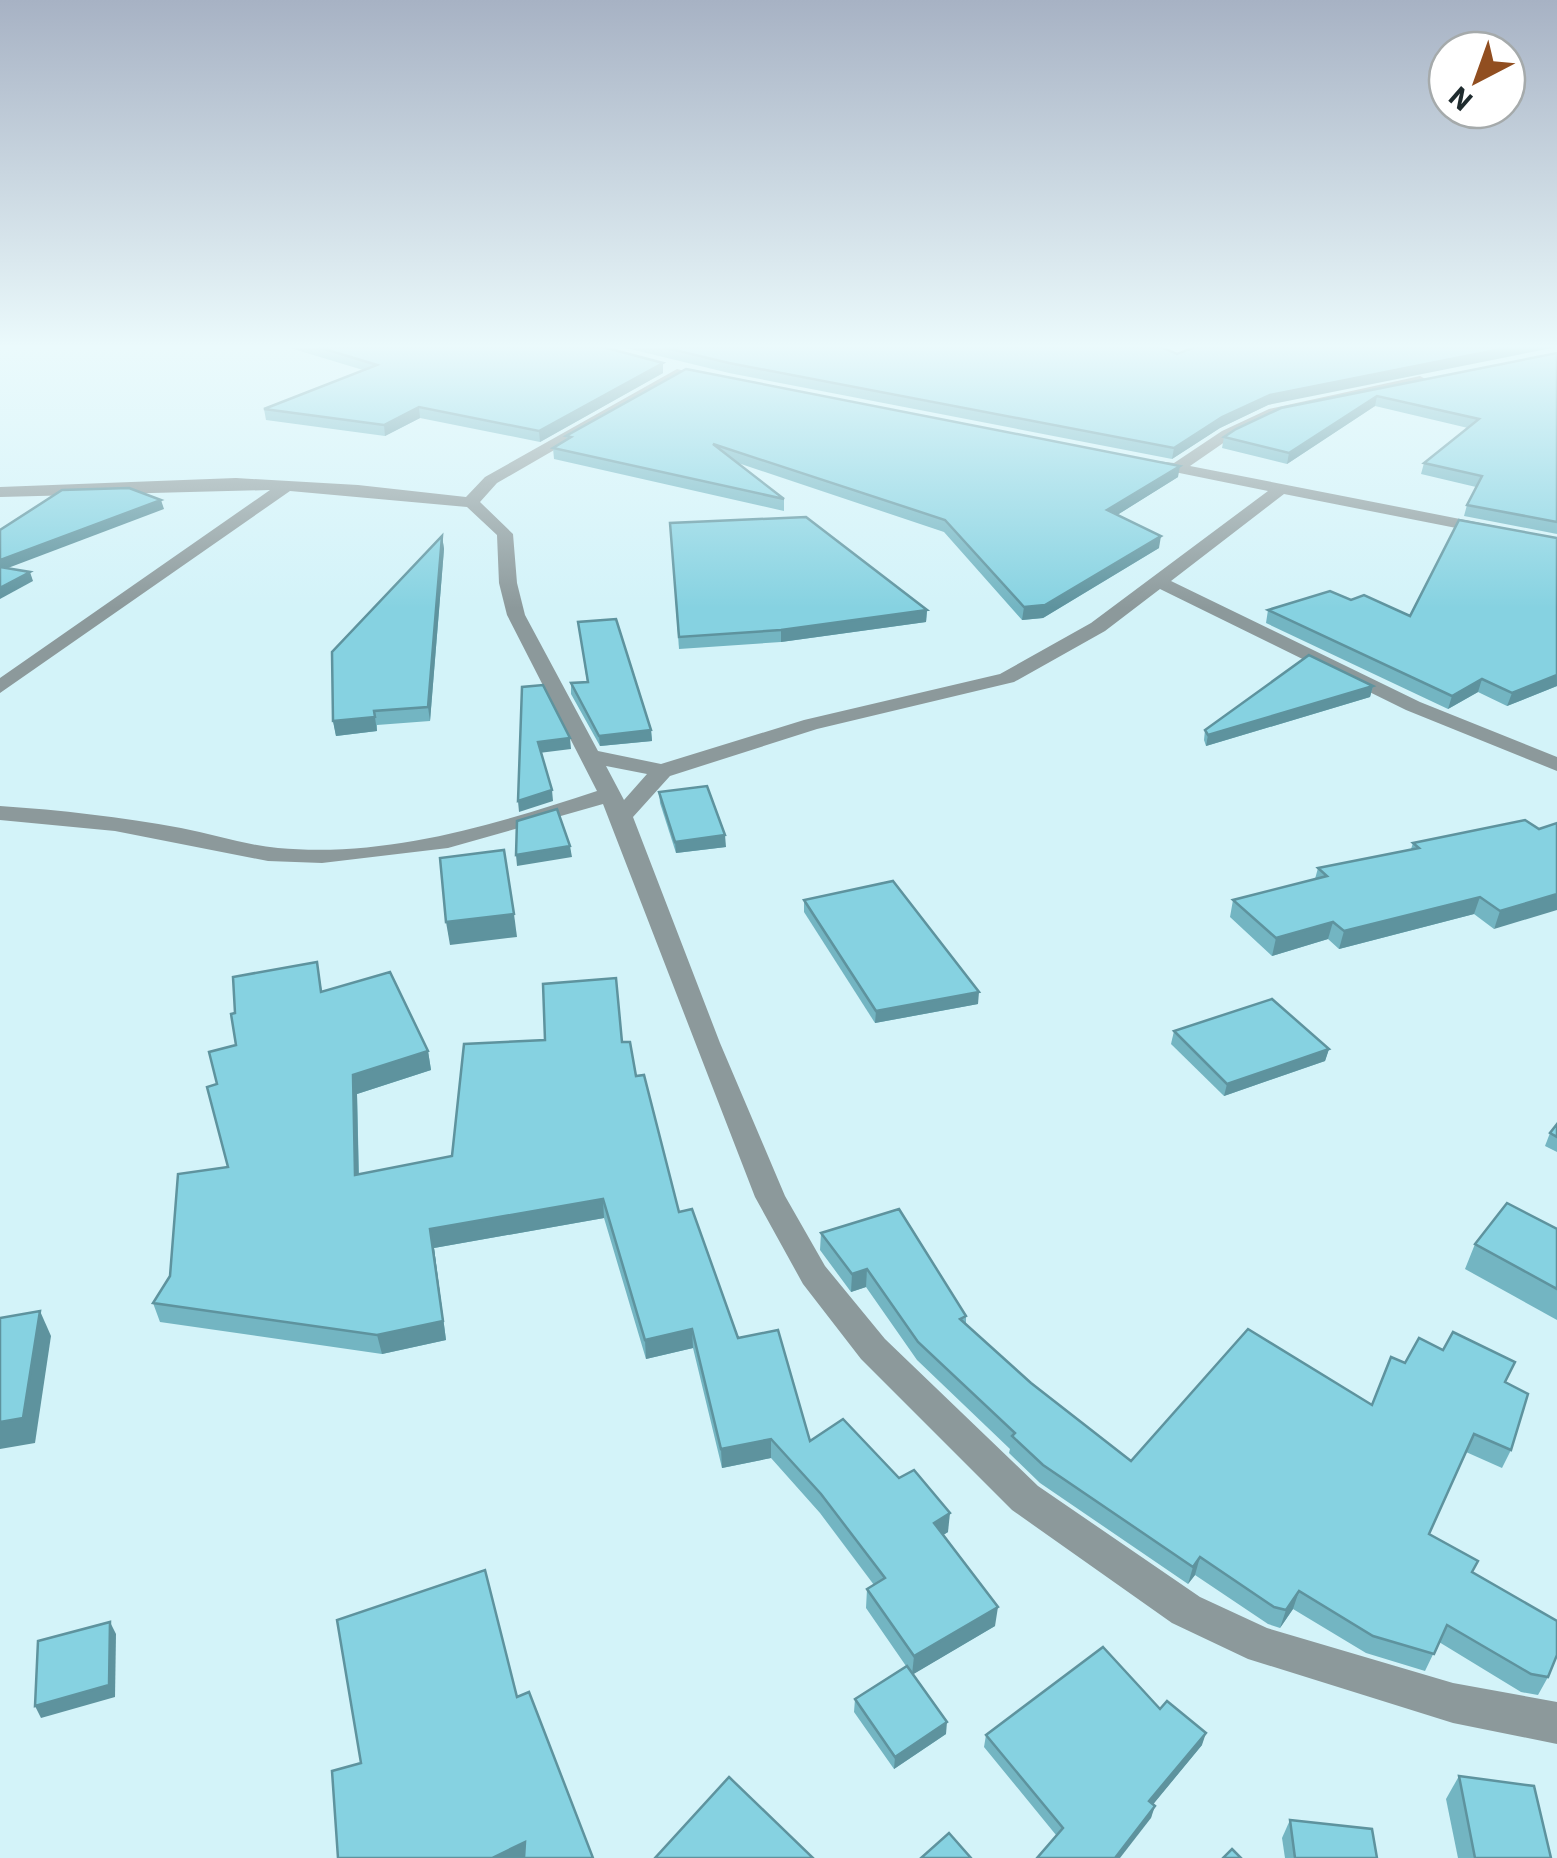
<svg xmlns="http://www.w3.org/2000/svg" width="1557" height="1858" viewBox="0 0 1557 1858" font-family="'IBM Plex Sans',sans-serif">
<style>
.lines{fill:none;stroke-linecap:round;stroke-linejoin:round}
.minor{fill:#8c999b;fill-rule:evenodd}
.wall{fill:#73b5c2}
.shaded-wall{fill:#5e939e}
.building{fill:#86d2e1;stroke:#5e939e;stroke-width:2.5}
</style>
<rect width="100%" height="100%" fill="#d3f3f9"/>
<g class="lines">
<path class="minor" d="M677 369 689 372 497 483 480 502 513 534 517 583 525 615 598 751 661 764 804 720 1000 674 1091 623 1268 491 1140 465V459L1174 463 1222 431 1269 409 1420 376 1427 380 1278 415 1232 437 1190 466 1557 538V548L1284 494 1171 581 1420 702 1557 757V771L1406 710 1160 589 1105 631 1014 682 817 729 670 776 633 817 720 1043 785 1196 825 1266 885 1339 1038 1486 1200 1597 1267 1628 1453 1683 1557 1702V1744L1453 1723 1248 1659 1172 1623 1012 1510 861 1359 803 1284 755 1197 603 804 448 848 322 863 268 861 115 831 0 820V806C61 810 121 817 181 828 213 834 245 845 278 848 387 858 494 825 597 791L507 615 499 583 497 535 467 507 290 491 0 693V678L270 490 0 497V487L236 478 358 485 466 497 485 477ZM606 766 647 774 624 800Z"/>
</g>
<g class="wall">
<path d="M287 347H603L663 363V373L540 442 420 418 385 436 266 420 264 409 363 370Z"/>
<path d="M622 347H1161L1268 405 1220 428 1172 459 729 373Z"/>
<path d="M1557 353V534L1464 516 1467 505 1476 487 1421 474 1424 463 1468 428 1375 406 1287 464 1222 448 1224 437 1236 429Z"/>
<path d="M686 369 1178 477 1117 515 1159 548 1043 618 1022 620 944 532 738 463 784 499V511L554 459 553 448 567 440 566 436Z"/>
<path d="M670 523 927 610 926 622 781 642 679 649Z"/>
<path d="M442 536 444 549 430 721 377 725V731L336 736 333 721Z"/>
<path d="M1557 538V686L1507 706 1478 692 1448 709 1266 623 1268 610 1351 600 1410 616Z"/>
<path d="M578 622 651 730 652 741 600 746 571 694V683L587 682Z"/>
<path d="M1373 686 1370 697 1206 746 1204 740 1205 730Z"/>
<path d="M659 792 726 847 676 853 660 803Z"/>
<path d="M1539 829 1494 929 1474 914 1339 949 1328 939 1272 956 1230 917 1233 900 1315 879 1318 868 1411 849 1413 843Z"/>
<path d="M804 900 978 1004 875 1023 804 912Z"/>
<path d="M317 962 322 992 428 1051 431 1070 357 1094 359 1175 452 1156 622 1042 636 1076 679 1212 738 1338 810 1441 948 1532 943 1535 995 1626 913 1674 946 1734 894 1769 854 1712 855 1699 906 1666 866 1608 867 1589 874 1585 820 1513 771 1458 722 1468 693 1348 646 1359 604 1218 434 1248 446 1340 382 1354 160 1322 153 1303 170 1276 228 1167 217 1084 236 1045 235 1013Z"/>
<path d="M1174 1031 1329 1049 1325 1061 1224 1096 1171 1044Z"/>
<path d="M1557 1124V1152L1545 1146 1550 1133Z"/>
<path d="M1557 1229V1320L1465 1269 1475 1244Z"/>
<path d="M821 1233 966 1316V1324L1031 1383 1131 1461 1372 1405 1405 1363 1506 1382 1511 1450 1502 1468 1466 1452 1429 1534 1472 1572 1548 1677 1538 1695 1521 1692 1439 1642 1425 1671 1366 1653 1293 1609 1280 1628 1268 1624 1195 1575 1188 1584 1040 1483 1009 1453 1010 1449 917 1360 866 1287 851 1292 820 1250Z"/>
<path d="M1160 1709 1202 1745 1153 1804 1151 1818 1056 1835 984 1747 986 1735Z"/>
<path d="M1459 1776 1551 1858H1458L1446 1799Z"/>
<path d="M1290 1820 1377 1858H1285L1282 1838Z"/>
</g>
<g class="shaded-wall">
<path d="M1511 347H1557L1268 405 1220 428 1172 459 1174 448 1222 417 1270 395Z"/>
<path d="M663 363V373L540 442 539 431Z"/>
<path d="M1377 396 1375 406 1287 464 1289 453Z"/>
<path d="M419 407 420 418 385 436 384 425Z"/>
<path d="M1180 466 1178 477 1106 522 1107 510Z"/>
<path d="M161 500 164 509 0 571V560Z"/>
<path d="M442 536 444 549 430 721 428 707Z"/>
<path d="M1161 536 1159 548 1043 618 1022 620 1024 607Z"/>
<path d="M30 572 33 581 0 599V588Z"/>
<path d="M927 610 926 622 781 642V630Z"/>
<path d="M1557 675V686L1507 706 1512 693Z"/>
<path d="M1482 679 1478 692 1448 709 1452 696Z"/>
<path d="M1373 686 1370 697 1206 746 1208 735Z"/>
<path d="M374 711 377 731 336 736 333 721Z"/>
<path d="M651 730 652 741 600 746 599 736Z"/>
<path d="M570 738 571 749 539 753 538 742Z"/>
<path d="M552 790 553 801 519 812 518 801Z"/>
<path d="M725 835 726 847 676 853 675 842Z"/>
<path d="M570 846 572 857 517 866 516 855Z"/>
<path d="M1557 894V910L1494 929 1500 911Z"/>
<path d="M1480 897 1474 914 1339 949 1344 931Z"/>
<path d="M514 914 517 937 450 945 446 922Z"/>
<path d="M1333 922 1328 939 1272 956 1276 938Z"/>
<path d="M979 992 978 1004 875 1023 876 1011Z"/>
<path d="M1329 1049 1325 1061 1224 1096 1227 1084Z"/>
<path d="M428 1051 431 1070 357 1094 359 1194 355 1175 353 1075Z"/>
<path d="M603 1199 604 1218 434 1248 446 1340 382 1354 377 1335 430 1229Z"/>
<path d="M867 1269 866 1287 851 1292 852 1274Z"/>
<path d="M40 1311 51 1336 35 1443 0 1449V1422Z"/>
<path d="M692 1329 693 1348 646 1359 645 1340Z"/>
<path d="M771 1439V1458L722 1468 721 1449Z"/>
<path d="M950 1513 948 1532 932 1542 934 1523Z"/>
<path d="M1200 1557 1195 1575 1188 1584 1193 1567Z"/>
<path d="M1299 1591 1293 1609 1280 1628 1286 1610Z"/>
<path d="M998 1607 995 1626 912 1675 914 1656Z"/>
<path d="M110 1622 116 1634 115 1697 41 1718 35 1706Z"/>
<path d="M947 1722 946 1734 894 1769 895 1757Z"/>
<path d="M1206 1733 1202 1745 1146 1813 1149 1801Z"/>
<path d="M1155 1806 1151 1818 1120 1858H1115Z"/>
<path d="M525 1842 528 1858H492Z"/>
</g>
<g class="building">
<path d="M318 347H603L663 363 539 431 419 407 384 425 264 409 377 365Z"/>
<path d="M662 347H1161L1177 354 1195 347H1511L1270 395 1222 417 1174 448 729 363Z"/>
<path d="M1557 353V522L1467 505 1482 476 1424 463 1479 419 1377 396 1289 453 1224 437 1236 429 1281 408Z"/>
<path d="M686 369 1180 466 1107 510 1161 536 1045 605 1024 607 945 520 713 444 784 499 553 448 571 437 566 436Z"/>
<path d="M129 488 161 500 0 560V530L62 490Z"/>
<path d="M806 517 927 610 781 630 679 637 670 523Z"/>
<path d="M1459 520 1557 538V675L1512 693 1482 679 1452 696 1268 610 1330 591 1351 600 1364 595 1410 616Z"/>
<path d="M442 536 428 707 374 711 375 717 333 721 332 652Z"/>
<path d="M0 567 30 572 0 588Z"/>
<path d="M616 619 651 730 599 736 571 683 588 682 578 622Z"/>
<path d="M1309 655 1373 686 1208 735 1205 730Z"/>
<path d="M543 685 570 738 538 742 552 790 518 801 522 687Z"/>
<path d="M707 786 725 835 675 842 659 792Z"/>
<path d="M557 809 570 846 516 855 517 821Z"/>
<path d="M1525 820 1539 829 1557 823V894L1500 911 1480 897 1344 931 1333 922 1276 938 1233 900 1327 876 1318 868 1419 848 1413 843Z"/>
<path d="M504 850 514 914 446 922 440 858Z"/>
<path d="M893 881 979 992 876 1011 804 900Z"/>
<path d="M317 962 321 992 390 972 428 1051 353 1075 355 1175 452 1156 464 1044 545 1040 543 984 616 978 622 1042H630L636 1076 644 1075 679 1212 692 1209 738 1338 778 1330 810 1441 843 1419 899 1478 914 1470 950 1513 934 1523 998 1607 914 1656 867 1589 885 1578 821 1494 771 1439 721 1449 692 1329 645 1340 603 1199 430 1229 443 1321 377 1335 153 1303 170 1276 178 1174 228 1167 207 1087 217 1084 209 1052 236 1045 231 1014 235 1013 233 977Z"/>
<path d="M1272 999 1329 1049 1227 1084 1174 1031Z"/>
<path d="M1557 1124V1137L1550 1133Z"/>
<path d="M1507 1203 1557 1229V1289L1475 1244Z"/>
<path d="M899 1209 966 1316 960 1319 1031 1383 1131 1461 1248 1329 1372 1405 1391 1357 1405 1363 1419 1338 1443 1350 1453 1332 1515 1362 1505 1382 1528 1394 1511 1450 1474 1434 1429 1534 1478 1561 1472 1572 1557 1621V1655L1548 1677 1531 1674 1447 1625 1434 1654 1373 1636 1299 1591 1286 1610 1274 1607 1200 1557 1193 1567 1043 1465 1012 1436 1015 1433 918 1342 867 1269 852 1274 821 1233Z"/>
<path d="M40 1311 23 1418 0 1422V1318Z"/>
<path d="M485 1570 517 1697 529 1692 593 1858H524L525 1842 492 1858H338L332 1771 361 1763 337 1620Z"/>
<path d="M110 1622 109 1685 35 1706 38 1641Z"/>
<path d="M1103 1647 1160 1709 1167 1701 1206 1733 1149 1801 1155 1806 1115 1858H1037L1063 1828 986 1735Z"/>
<path d="M907 1666 947 1722 895 1757 855 1699Z"/>
<path d="M1459 1776 1534 1786 1551 1858H1475Z"/>
<path d="M729 1777 813 1858H655Z"/>
<path d="M1290 1820 1372 1829 1377 1858H1295Z"/>
<path d="M949 1833 971 1858H921Z"/>
<path d="M1232 1849 1241 1858H1223Z"/>
</g>
<linearGradient id="sky" x2="0" y2="1"><stop stop-color="#a7b2c4"/><stop offset="0.57" stop-color="#ebfafc"/><stop offset="1" stop-color="#ebfafc" stop-opacity="0"/></linearGradient>
<rect width="1557" height="608" fill="url(#sky)"/>
<g transform="translate(1477 80) rotate(221)"><circle r="48" fill="#ffffff" stroke="#a5aaab" stroke-width="2.5"/>
<path d="M0-8L18 38L0 25L-18 38Z" fill="#914e20"/>
<text y="-15" font-size="28" font-weight="bold" text-anchor="middle" fill="#1f2b2e">N</text>
</g>
</svg>
